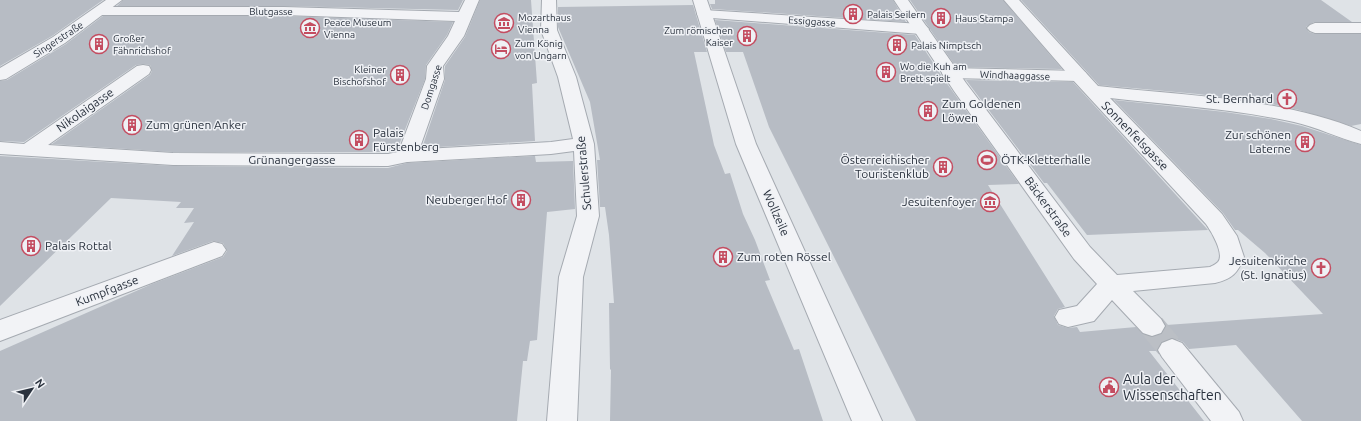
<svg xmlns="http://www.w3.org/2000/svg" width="1361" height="421" viewBox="0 0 1361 421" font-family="Ubuntu,sans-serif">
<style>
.building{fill:#b7bcc4}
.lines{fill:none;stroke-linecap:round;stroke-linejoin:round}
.minor-tunnel{stroke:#bbbfc5;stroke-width:26;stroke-dasharray:26 13;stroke-linecap:butt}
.pedestrian-casing{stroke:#a5aab1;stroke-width:2}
.minor-casing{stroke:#a5aab1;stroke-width:2}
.pedestrian{fill:#f2f3f6;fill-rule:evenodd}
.minor{fill:#f2f3f6;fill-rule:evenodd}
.labels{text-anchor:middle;stroke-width:3;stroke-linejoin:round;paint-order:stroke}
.far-street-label{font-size:10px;fill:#29313d;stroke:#eff1f5}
.far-poi-label{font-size:10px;fill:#29313d;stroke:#eff1f5;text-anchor:start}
.poi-label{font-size:12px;fill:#29313d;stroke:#eff1f5;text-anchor:end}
.street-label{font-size:12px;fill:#29313d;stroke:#eff1f5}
.near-poi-label{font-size:14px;fill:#29313d;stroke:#eff1f5;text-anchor:start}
</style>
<rect width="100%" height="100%" fill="#dfe3e7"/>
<g class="building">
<path d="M0 0H103L52 36 0 66Z"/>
<path d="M123 0H463L458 10 284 6H117Z"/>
<path d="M480 0H531L537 83 532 84 535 141 422 148 445 80V66L465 37Z"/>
<path d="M715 0H893L906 22 712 9 710 4H715Z"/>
<path d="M910 0H1003L1062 69 956 67Z"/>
<path d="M1021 0H1321L1352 22H1314L1306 27 1309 32 1315 34H1361V124L1351 126 1299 110 1266 103 1198 94 1099 85Z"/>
<path d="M693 5 707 52H694L714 145 725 174 730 173 743 214 755 240 770 280 765 281 794 350 799 349 823 421H610L611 370 610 369 609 303H614L609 235 605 207H600L597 160H600L590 102 558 27V7Z"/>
<path d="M103 16H284L453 22 447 35 426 65 425 79 397 150 388 152H173L52 144 150 75 152 71 150 65 143 64 136 65 24 142 0 141V81L7 80 66 44Z"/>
<path d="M715 20 915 35 943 78 1019 184 988 185 1065 307 1058 309 1054 316 1058 325 1068 328 1077 327 1080 332 1136 327 1143 334 1152 337 1162 334 1166 325 1323 314 1265 253 1238 230H1235L1223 213 1114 100 1225 112 1271 119 1302 126 1361 145V421H1302L1236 345 1189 349 1183 342 1173 338 1161 342 1157 351H1149L1204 421H916L769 127 743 52H726Z"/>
<path d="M966 80 1073 82 1208 230 1087 235 1047 183H1044Z"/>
<path d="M0 156 173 166 388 168 407 163 535 156 536 162 573 161 575 209 547 212 537 340 530 341 527 361H523L517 421H0V351L152 284 223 257 227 251 223 243 213 241 172 256 194 222 184 223 194 208H176L181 202 111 198 0 306Z"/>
</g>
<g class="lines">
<path class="minor-tunnel" d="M1152 326 1172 350"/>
<defs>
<g id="pedestrian">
<path d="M465 0H479L464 36 443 66 444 79 417 156 414 160 407 162 400 160 397 156 426 79 427 66 448 36 455 21 284 15H101L96 14 94 11 96 8 101 7H284L459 12Z"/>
<path d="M704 10 921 24 926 26 929 29 926 32 921 34 699 17 697 14 699 11Z"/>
<path d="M950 68 1079 71 1085 72 1088 76 1085 80 1079 81 950 78 944 77 942 73 944 69Z"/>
<path d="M214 242 222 244 226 250 222 256 0 341V320Z"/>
</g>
<g id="minor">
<path d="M106 0H122L65 43 6 79 0 80V68L53 37Z"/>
<path d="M542 0H556L557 30 576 77 594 144 599 216 583 277 577 421H547L559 277 577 216 574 151 551 154 407 162 388 166 173 165 0 154V142L24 144 137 66 143 65 149 66 151 70 149 74 48 145 173 153 388 154 407 150 551 142 573 139 558 77 541 30Z"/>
<path d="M693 0H707L756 144 882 421H852L736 144Z"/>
<path d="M894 0H908L966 83 1090 247 1117 275 1210 267C1212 266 1216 264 1218 262 1225 254 1211 231 1206 224L1073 80 1004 0H1019L1098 86C1184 96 1281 97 1361 131V144C1338 138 1317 127 1294 122 1234 109 1171 105 1110 98L1222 214 1237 236 1244 257C1238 273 1232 279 1215 283L1133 291 1161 319 1165 326 1161 333 1152 336 1143 333 1112 300 1094 321 1068 327 1059 324 1055 317 1059 310 1077 306 1097 284 1074 259 954 91Z"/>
<path d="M1315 23H1361V33H1315L1310 31 1307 28 1310 25Z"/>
<path d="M1172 339 1182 343 1239 412 1243 421H1211L1162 357 1158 350 1162 343Z"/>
</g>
</defs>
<use href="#pedestrian" class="pedestrian-casing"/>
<use href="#minor" class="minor-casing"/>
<use href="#pedestrian" class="pedestrian"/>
<use href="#minor" class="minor"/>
</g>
<defs>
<symbol id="building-ring" viewBox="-11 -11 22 22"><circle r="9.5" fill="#eff1f5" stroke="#c44d61" stroke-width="1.5"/><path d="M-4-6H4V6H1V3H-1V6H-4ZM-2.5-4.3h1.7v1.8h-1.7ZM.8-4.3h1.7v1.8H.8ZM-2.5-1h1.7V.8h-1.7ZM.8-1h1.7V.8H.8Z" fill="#c44d61"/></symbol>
<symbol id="museum-ring" viewBox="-11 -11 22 22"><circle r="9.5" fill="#eff1f5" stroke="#c44d61" stroke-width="1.5"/><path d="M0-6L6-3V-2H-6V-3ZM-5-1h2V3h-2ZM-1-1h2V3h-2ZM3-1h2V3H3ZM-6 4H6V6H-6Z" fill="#c44d61"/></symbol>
<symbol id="hotel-ring" viewBox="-11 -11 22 22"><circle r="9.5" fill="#eff1f5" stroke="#c44d61" stroke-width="1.5"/><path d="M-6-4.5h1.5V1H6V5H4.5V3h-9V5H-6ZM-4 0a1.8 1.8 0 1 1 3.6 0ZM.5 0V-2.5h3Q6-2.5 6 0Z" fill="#c44d61"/></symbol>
<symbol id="church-ring" viewBox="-11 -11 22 22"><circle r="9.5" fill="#eff1f5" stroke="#c44d61" stroke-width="1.5"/><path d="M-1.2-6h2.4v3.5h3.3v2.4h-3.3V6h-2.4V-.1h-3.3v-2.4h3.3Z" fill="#c44d61"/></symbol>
<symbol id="stadium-ring" viewBox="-11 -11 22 22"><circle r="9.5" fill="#eff1f5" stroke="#c44d61" stroke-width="1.5"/><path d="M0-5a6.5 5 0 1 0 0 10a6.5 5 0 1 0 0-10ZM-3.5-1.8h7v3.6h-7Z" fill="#c44d61"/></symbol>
<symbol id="civic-ring" viewBox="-11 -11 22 22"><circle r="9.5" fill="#eff1f5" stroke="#c44d61" stroke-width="1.5"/><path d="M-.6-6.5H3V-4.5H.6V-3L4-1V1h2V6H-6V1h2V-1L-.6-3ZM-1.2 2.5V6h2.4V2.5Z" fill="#c44d61"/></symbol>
</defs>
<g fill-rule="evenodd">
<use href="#building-ring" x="842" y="3" width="22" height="22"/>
<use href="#building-ring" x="930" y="7" width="22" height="22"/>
<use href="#museum-ring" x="493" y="12" width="22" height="22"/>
<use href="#museum-ring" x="299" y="17" width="22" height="22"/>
<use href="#building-ring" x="736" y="25" width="22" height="22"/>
<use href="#building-ring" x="88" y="33" width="22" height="22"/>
<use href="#building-ring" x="886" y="34" width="22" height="22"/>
<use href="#hotel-ring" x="490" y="38" width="22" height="22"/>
<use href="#building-ring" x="875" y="61" width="22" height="22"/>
<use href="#building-ring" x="389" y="64" width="22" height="22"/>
<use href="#church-ring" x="1276" y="88" width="22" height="22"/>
<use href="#building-ring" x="917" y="100" width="22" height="22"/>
<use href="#building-ring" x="121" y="114" width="22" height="22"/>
<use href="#building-ring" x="348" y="129" width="22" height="22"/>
<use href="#building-ring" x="1294" y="131" width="22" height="22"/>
<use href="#stadium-ring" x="976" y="149" width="22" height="22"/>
<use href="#building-ring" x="932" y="156" width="22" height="22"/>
<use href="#building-ring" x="510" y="189" width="22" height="22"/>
<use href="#museum-ring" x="979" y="191" width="22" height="22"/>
<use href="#building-ring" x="20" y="235" width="22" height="22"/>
<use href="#building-ring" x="712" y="246" width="22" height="22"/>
<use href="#church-ring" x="1310" y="257" width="22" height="22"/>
<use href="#civic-ring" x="1098" y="376" width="22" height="22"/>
</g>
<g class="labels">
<g class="far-street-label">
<text x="271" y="15">Blutgasse</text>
<text transform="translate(812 21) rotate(4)" y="4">Essiggasse</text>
<text transform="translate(58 39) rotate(-33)" y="4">Singerstraße</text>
<text transform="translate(1015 75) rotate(2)" y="4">Windhaaggasse</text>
<text transform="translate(431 87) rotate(-72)" y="4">Domgasse</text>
</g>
<g class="far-poi-label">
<text x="867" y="18">Palais Seilern</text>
<text x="518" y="21">Mozarthaus<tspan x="518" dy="12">Vienna</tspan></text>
<text x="955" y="22">Haus Stampa</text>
<text x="324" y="26">Peace Museum<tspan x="324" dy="12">Vienna</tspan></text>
<text x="733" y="34" text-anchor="end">Zum römischen<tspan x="733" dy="12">Kaiser</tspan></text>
<text x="113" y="42">Großer<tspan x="113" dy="12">Fähnrichshof</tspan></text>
<text x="515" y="47">Zum König<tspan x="515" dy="12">von Ungarn</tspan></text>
<text x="911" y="49">Palais Nimptsch</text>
<text x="900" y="70">Wo die Kuh am<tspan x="900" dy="12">Brett spielt</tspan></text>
<text x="386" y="73" text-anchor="end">Kleiner<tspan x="386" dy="12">Bischofshof</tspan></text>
</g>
<g class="poi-label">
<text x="1273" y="103">St. Bernhard</text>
<text x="942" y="108" text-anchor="start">Zum Goldenen<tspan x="942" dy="14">Löwen</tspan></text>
<text x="146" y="129" text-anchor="start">Zum grünen Anker</text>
<text x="373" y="137" text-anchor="start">Palais<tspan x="373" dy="14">Fürstenberg</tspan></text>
<text x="1291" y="139">Zur schönen<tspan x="1291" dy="14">Laterne</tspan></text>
<text x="929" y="164">Österreichischer<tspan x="929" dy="14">Touristenklub</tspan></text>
<text x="1001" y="164" text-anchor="start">ÖTK-Kletterhalle</text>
<text x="507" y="204">Neuberger Hof</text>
<text x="976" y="206">Jesuitenfoyer</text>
<text x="45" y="250" text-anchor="start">Palais Rottal</text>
<text x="737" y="261" text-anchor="start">Zum roten Rössel</text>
<text x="1307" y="265">Jesuitenkirche<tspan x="1307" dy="14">(St. Ignatius)</tspan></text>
</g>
<g class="street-label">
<text transform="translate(85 110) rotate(-35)" y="4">Nikolaigasse</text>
<text transform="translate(1135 136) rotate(46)" y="4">Sonnenfelsgasse</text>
<text x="292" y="164">Grünangergasse</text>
<text transform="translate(584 173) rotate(-95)" y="4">Schulerstraße</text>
<text transform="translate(1048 207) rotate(54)" y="4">Bäckerstraße</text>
<text transform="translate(776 213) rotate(66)" y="4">Wollzeile</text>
<text transform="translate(107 291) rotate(-21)" y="4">Kumpfgasse</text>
</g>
<g class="near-poi-label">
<text x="1123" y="384">Aula der<tspan x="1123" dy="16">Wissenschaften</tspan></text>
</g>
</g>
<g transform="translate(32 389) rotate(55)" stroke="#eff1f5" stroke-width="3" paint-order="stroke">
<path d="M0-3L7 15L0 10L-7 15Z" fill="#29313d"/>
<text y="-6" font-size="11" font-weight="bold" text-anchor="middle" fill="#29313d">N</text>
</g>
</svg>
